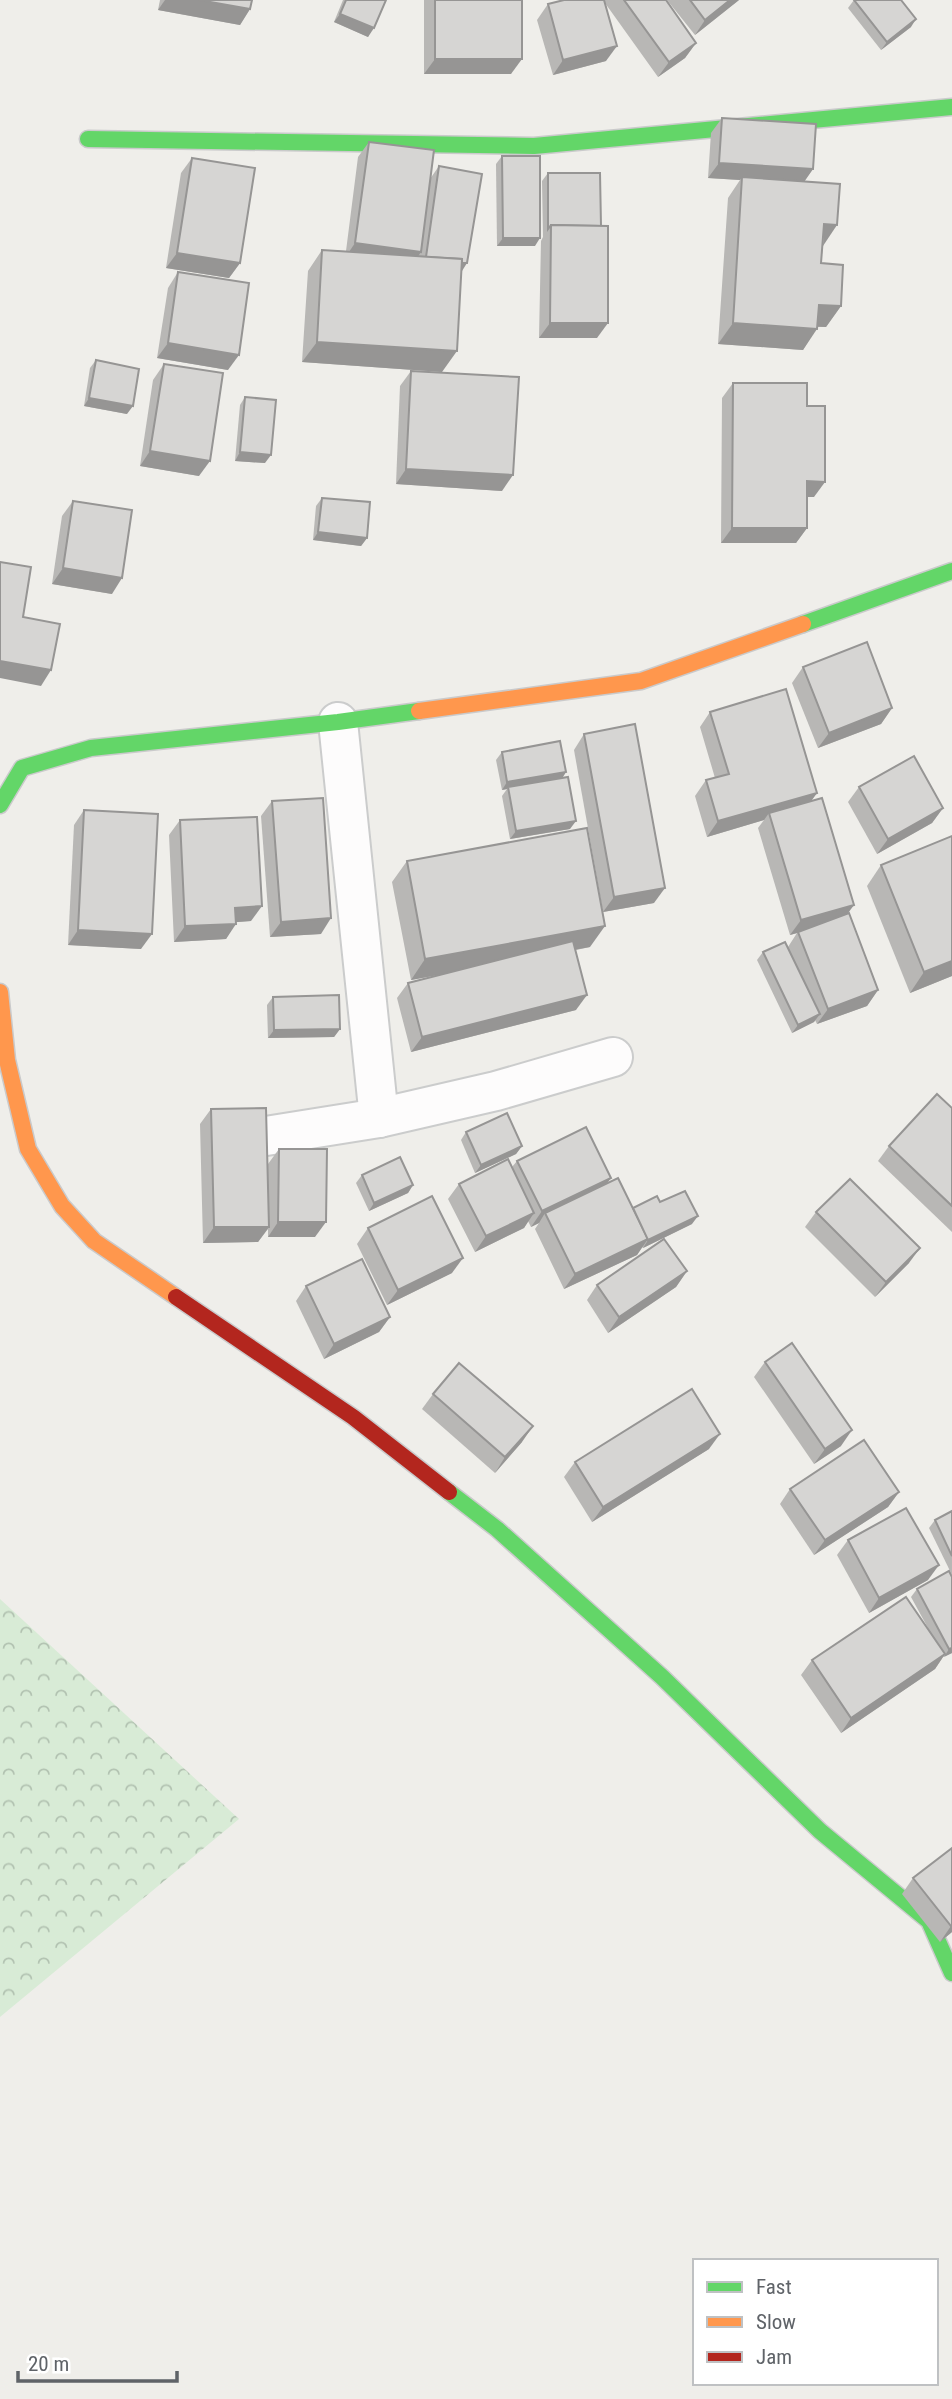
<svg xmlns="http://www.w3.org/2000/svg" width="952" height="2399" viewBox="0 0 952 2399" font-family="'Roboto Condensed',sans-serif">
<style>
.forest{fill:url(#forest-crowns)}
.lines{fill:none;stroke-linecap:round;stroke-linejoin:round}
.street-casing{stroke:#cbcccc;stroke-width:42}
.fast-casing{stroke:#cacacb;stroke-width:19}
.slow-casing{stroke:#cacacb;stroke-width:19}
.jam-casing{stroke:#cacacb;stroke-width:19}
.street{stroke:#fdfcfc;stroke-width:38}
.fast{stroke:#63d668;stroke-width:16}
.slow{stroke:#ff974d;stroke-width:16}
.jam{stroke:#b3261e;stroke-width:16}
.wall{fill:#b8b7b5}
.shaded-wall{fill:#969594}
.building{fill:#d6d5d3;stroke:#969594;stroke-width:2}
</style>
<defs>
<pattern id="forest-crowns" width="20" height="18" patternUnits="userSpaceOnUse" patternTransform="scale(1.75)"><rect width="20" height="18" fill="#d8ebd6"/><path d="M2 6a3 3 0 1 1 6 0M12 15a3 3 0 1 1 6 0" fill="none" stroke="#b2c2b1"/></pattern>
</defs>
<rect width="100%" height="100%" fill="#efeeea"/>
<path class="forest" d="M0 1599 239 1819 0 2017Z"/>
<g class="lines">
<defs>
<g id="street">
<path d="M338 722 379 1118"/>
<path d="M266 1136 379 1118 496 1091 613 1057"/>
</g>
<g id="fast">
<path d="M88 139 534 146 952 107"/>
<path d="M803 624 952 571"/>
<path d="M0 805 22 768 91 748 338 722 419 711"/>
<path d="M449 1492 497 1529 662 1677 820 1831 929 1921 952 1973"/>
</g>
<g id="slow">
<path d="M419 711 641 681 803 624"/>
<path d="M0 992 7 1060 28 1149 62 1206 94 1241 176 1297"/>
</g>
<path id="jam" d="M176 1297 353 1417 449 1492"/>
</defs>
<use href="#street" class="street-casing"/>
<use href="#fast" class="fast-casing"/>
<use href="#slow" class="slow-casing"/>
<use href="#jam" class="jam-casing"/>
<use href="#street" class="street"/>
<use href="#fast" class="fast"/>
<use href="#slow" class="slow"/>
<use href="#jam" class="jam"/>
</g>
<g class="wall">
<path d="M160 0H252L250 9 240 25 158 10Z"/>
<path d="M343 0H386L368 37 334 22Z"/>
<path d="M424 0H522L511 74H424Z"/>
<path d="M564 0H666L696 43 685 58 658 77 605 3 606 61 553 75 537 20 548 4Z"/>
<path d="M667 0H739L695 35Z"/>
<path d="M854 0 911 27 881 50 848 8Z"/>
<path d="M722 118 813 169 804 181 823 246 821 263 841 306 826 327H817L803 350 718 344 728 198 740 180 708 178 711 133Z"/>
<path d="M369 142 430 179 439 166 461 272 442 372 302 362 308 271 322 250 346 251 358 157Z"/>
<path d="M502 156 535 246H497L496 164Z"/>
<path d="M192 158 240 263 229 278 166 268 181 173Z"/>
<path d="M548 173 597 338H539L541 241 543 237 542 181Z"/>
<path d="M178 272 228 370 157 358 168 288Z"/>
<path d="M96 360 127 414 84 406 90 368Z"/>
<path d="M164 364 199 476 140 466 153 380Z"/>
<path d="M411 371 502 491 396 484 400 386Z"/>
<path d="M733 383 807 406 814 497H807V528L796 543H721L722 398Z"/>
<path d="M245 397 265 463 235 461 240 405Z"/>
<path d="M322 498 367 538 361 546 313 540 316 506Z"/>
<path d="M73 501 112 594 52 584 62 516Z"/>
<path d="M803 667 892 708 881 724 818 748 792 683Z"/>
<path d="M710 712 817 793 811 801 848 913 878 990 867 1006 817 1024 815 1020 814 1022 792 1033 757 960 763 952 788 947 797 933 790 935 758 828 764 820 707 837 695 796 706 780 715 778 700 727Z"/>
<path d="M584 734 654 903 603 912 574 750Z"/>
<path d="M502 752 566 772 562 778 570 829 510 839 502 796 507 789 502 790 496 760Z"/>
<path d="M859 787 943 808 932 823 877 854 848 802Z"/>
<path d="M272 801 321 934 270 937 261 816Z"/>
<path d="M84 810 141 949 68 945 74 825Z"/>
<path d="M180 820 251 921 236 922 226 939 174 942 169 835Z"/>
<path d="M952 836V976L910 993 867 886 881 865Z"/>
<path d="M407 861 590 947 576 950V1010L411 1052 397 998 408 983 449 973 411 980 392 882Z"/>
<path d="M273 997 340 1029 334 1037 268 1038 267 1005Z"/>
<path d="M952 1108V1232L878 1161 889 1146Z"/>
<path d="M211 1109 268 1191V1164L279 1149 315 1237H268V1229L258 1242 203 1243 200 1124Z"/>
<path d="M466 1132 522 1146 516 1154 475 1173 461 1140Z"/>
<path d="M517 1161 607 1184 633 1209 660 1202 692 1224 643 1248 642 1247 637 1255 564 1289 535 1229 539 1223 531 1227 528 1221 524 1228 475 1252 448 1199 459 1184 512 1167Z"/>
<path d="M362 1175 413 1185 408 1193 369 1211 356 1183Z"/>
<path d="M816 1212 909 1263 875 1297 805 1227Z"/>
<path d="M368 1228 452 1273 387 1305 357 1244Z"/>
<path d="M687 1271 676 1287 608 1333 587 1300 597 1285Z"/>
<path d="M306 1286 390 1317 379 1332 324 1359 296 1301Z"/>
<path d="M765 1362 841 1446 814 1464 754 1377Z"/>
<path d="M433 1394 522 1442 495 1473 422 1409Z"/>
<path d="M709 1449 592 1522 564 1477 575 1462Z"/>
<path d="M790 1489 899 1492 888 1507 814 1555 780 1504Z"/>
<path d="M952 1511V1575L929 1528 935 1520Z"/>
<path d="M848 1540 928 1580 869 1613 837 1555Z"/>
<path d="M952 1577V1653L943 1657 935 1669 841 1733 801 1675 812 1660 928 1628 911 1597 917 1589Z"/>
<path d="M952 1848V1932L940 1942 902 1894 913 1878Z"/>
</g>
<g class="shaded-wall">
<path d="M165 0H199L250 9 240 25 158 10Z"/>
<path d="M730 0H739L695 35 705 20Z"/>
<path d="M340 14 374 28 368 37 334 22Z"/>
<path d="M916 19 911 27 881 50 887 42Z"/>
<path d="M696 43 685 58 658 77 669 62Z"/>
<path d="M617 46 606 61 553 75 563 60Z"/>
<path d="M435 59H522L511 74H424Z"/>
<path d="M719 163 813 169 802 185 742 177 740 180 708 178Z"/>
<path d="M824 224 837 225 823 246Z"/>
<path d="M503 238H540L535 246H497Z"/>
<path d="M355 243 421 252 410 268 345 258Z"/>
<path d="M177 253 240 263 229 278 166 268Z"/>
<path d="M426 257 467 263 457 279Z"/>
<path d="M819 305 841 306 826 327 804 326Z"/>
<path d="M550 323H608L597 338H539Z"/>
<path d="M733 323 817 329 803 350 718 344Z"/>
<path d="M317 342 457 351 442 372 302 362Z"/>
<path d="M168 343 239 355 228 370 157 358Z"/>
<path d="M89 398 133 406 127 414 84 406Z"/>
<path d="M150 451 210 461 199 476 140 466Z"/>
<path d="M240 452 271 455 265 463 235 461Z"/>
<path d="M406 469 513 475 502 491 396 484Z"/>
<path d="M807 481 825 482 814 497H797Z"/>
<path d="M732 528H807L796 543H721Z"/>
<path d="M318 532 367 538 361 546 313 540Z"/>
<path d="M63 568 122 578 112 594 52 584Z"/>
<path d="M0 661 51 670 41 686 0 678Z"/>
<path d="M892 708 881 724 818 748 829 733Z"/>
<path d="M566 772 561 780 508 787 507 789 502 790 507 782Z"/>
<path d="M817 793 806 808 769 813 764 820 707 837 718 821Z"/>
<path d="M943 808 932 823 877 854 888 839Z"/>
<path d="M576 821 570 829 510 839 516 831Z"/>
<path d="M665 888 654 903 603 912 614 897Z"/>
<path d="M854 905 843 920 790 935 801 920Z"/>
<path d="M262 906 251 921 225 923 235 908Z"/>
<path d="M331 918 321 934 270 937 281 922Z"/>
<path d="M236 924 226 939 174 942 185 926Z"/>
<path d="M605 926 590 947 411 980 425 959Z"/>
<path d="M78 930 152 934 141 949 68 945Z"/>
<path d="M952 961V976L910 993 924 972Z"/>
<path d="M878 990 867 1006 817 1024 828 1009Z"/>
<path d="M587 995 576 1010 411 1052 422 1037Z"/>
<path d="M820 1014 814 1022 792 1033 798 1025Z"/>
<path d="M340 1029 334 1037 268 1038 274 1030Z"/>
<path d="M522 1146 516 1154 475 1173 481 1165Z"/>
<path d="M611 1178 600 1193 545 1213 539 1223 531 1227 542 1211Z"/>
<path d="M413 1185 408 1193 369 1211 374 1203Z"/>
<path d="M534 1213 524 1228 475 1252 486 1236Z"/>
<path d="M698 1216 692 1224 643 1248 648 1240Z"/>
<path d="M278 1222H326L315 1237H268Z"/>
<path d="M214 1227H269L258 1242 203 1243Z"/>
<path d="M648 1239 637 1255 564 1289 575 1274Z"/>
<path d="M920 1248 909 1263 875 1297 886 1282Z"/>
<path d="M463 1258 452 1273 387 1305 398 1290Z"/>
<path d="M687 1271 676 1287 608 1333 619 1317Z"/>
<path d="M390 1317 379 1332 324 1359 334 1344Z"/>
<path d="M533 1426 522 1442 495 1473 505 1457Z"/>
<path d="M852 1430 841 1446 814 1464 825 1449Z"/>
<path d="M720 1434 709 1449 592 1522 603 1507Z"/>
<path d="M899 1492 888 1507 814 1555 825 1540Z"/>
<path d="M939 1565 928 1580 869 1613 879 1598Z"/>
<path d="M952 1648V1653L944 1657 949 1649Z"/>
<path d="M945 1654 935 1669 841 1733 851 1718Z"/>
<path d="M952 1925V1932L940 1942 951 1926Z"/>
</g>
<g class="building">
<path d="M199 0H252L250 9Z"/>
<path d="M346 0H386L374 28 340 14Z"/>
<rect x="435" y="0" width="87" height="59"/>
<path d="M564 0H604L617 46 563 60 548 4Z"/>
<path d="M624 0H666L696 43 669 62Z"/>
<path d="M690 0H730L705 20Z"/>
<path d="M854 0H901L916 19 887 42Z"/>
<path d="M722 118 816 124 813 169 719 163Z"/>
<path d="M369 142 434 150 421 252 355 243Z"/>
<path d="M502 156H540V238H503Z"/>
<path d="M192 158 255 168 240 263 177 253Z"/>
<path d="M439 166 482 174 467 263H462V259L426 257Z"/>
<path d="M548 173H600L601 226 551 225 548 229Z"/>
<path d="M742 177 840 184 837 225 824 224 821 263 843 265 841 306 819 305 817 329 733 323Z"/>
<path d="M551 225 608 226V323H550Z"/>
<path d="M322 250 462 259 457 351 317 342Z"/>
<path d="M178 272 249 283 239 355 168 343Z"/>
<path d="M96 360 139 369 133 406 89 398Z"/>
<path d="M164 364 223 373 210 461 150 451Z"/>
<path d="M411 371 519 377 513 475 406 469Z"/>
<path d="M733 383H807V406H825V482L807 481V528H732Z"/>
<path d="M245 397 276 400 271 455 240 452Z"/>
<path d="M322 498 370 502 367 538 318 532Z"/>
<path d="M73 501 132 510 122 578 63 568Z"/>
<path d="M0 562 31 567 23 617 60 624 51 670 0 661Z"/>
<path d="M867 642 892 708 829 733 803 667Z"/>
<path d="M786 689 817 793 718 821 706 780 729 774 710 712Z"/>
<path d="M635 724 665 888 614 897 584 734Z"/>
<path d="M560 741 566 772 507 782 502 752Z"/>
<path d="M914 756 943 808 888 839 859 787Z"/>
<path d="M568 777 576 821 516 831 508 787Z"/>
<path d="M323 798 331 918 281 922 272 801Z"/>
<path d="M822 798 854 905 801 920 769 813Z"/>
<path d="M84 810 158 814 152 934 78 930Z"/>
<path d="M257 817 262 906 235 908 236 924 185 926 180 820Z"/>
<path d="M587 828 605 926 425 959 407 861Z"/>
<path d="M952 836V961L924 972 881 865Z"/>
<path d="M849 913 878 990 828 1009 798 932Z"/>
<path d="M573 941 587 995 422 1037 408 983Z"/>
<path d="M785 942 820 1014 798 1025 763 952Z"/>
<path d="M339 995 340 1029 274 1030 273 997Z"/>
<path d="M937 1094 952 1108V1206L889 1146Z"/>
<path d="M266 1108 269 1227H214L211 1109Z"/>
<path d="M507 1113 522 1146 481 1165 466 1132Z"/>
<path d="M586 1127 611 1178 542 1211 517 1161Z"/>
<path d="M279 1149H327L326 1222H278Z"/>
<path d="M400 1157 413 1185 374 1203 362 1175Z"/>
<path d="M508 1159 534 1213 486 1236 459 1184Z"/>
<path d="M618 1178 648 1239 575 1274 545 1213Z"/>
<path d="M850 1179 920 1248 886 1282 816 1212Z"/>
<path d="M685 1191 698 1216 648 1240 633 1208 657 1196 660 1202Z"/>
<path d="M432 1196 463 1258 398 1290 368 1228Z"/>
<path d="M664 1239 687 1271 619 1317 597 1285Z"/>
<path d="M362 1259 390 1317 334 1344 306 1286Z"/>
<path d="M792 1343 852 1430 825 1449 765 1362Z"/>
<path d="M459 1363 533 1426 505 1457 433 1394Z"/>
<path d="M692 1389 720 1434 603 1507 575 1462Z"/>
<path d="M864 1440 899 1492 825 1540 790 1489Z"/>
<path d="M906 1508 939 1565 879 1598 848 1540Z"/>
<path d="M952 1511V1556L935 1520Z"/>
<path d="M949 1571 952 1577V1648L949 1649 917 1589Z"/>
<path d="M906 1597 945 1654 851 1718 812 1660Z"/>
<path d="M952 1848V1925L951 1926 913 1878Z"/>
</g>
<rect x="693" y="2259" width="245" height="126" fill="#ffffff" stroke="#bfc1c3" stroke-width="2"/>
<rect x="707" y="2282" width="35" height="10" fill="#63d668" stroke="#bfc1c3" stroke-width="2"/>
<text x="756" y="2294" font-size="21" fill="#5f6368">Fast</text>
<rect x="707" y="2317" width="35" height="10" fill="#ff974d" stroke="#bfc1c3" stroke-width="2"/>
<text x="756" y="2329" font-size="21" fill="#5f6368">Slow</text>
<rect x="707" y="2352" width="35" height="10" fill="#b3261e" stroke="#bfc1c3" stroke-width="2"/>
<text x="756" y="2364" font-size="21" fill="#5f6368">Jam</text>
<path d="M18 2371v10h159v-10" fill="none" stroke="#5f6368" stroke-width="3.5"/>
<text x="28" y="2371" font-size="21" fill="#5f6368" stroke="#ffffff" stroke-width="5" paint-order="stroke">20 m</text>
</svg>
